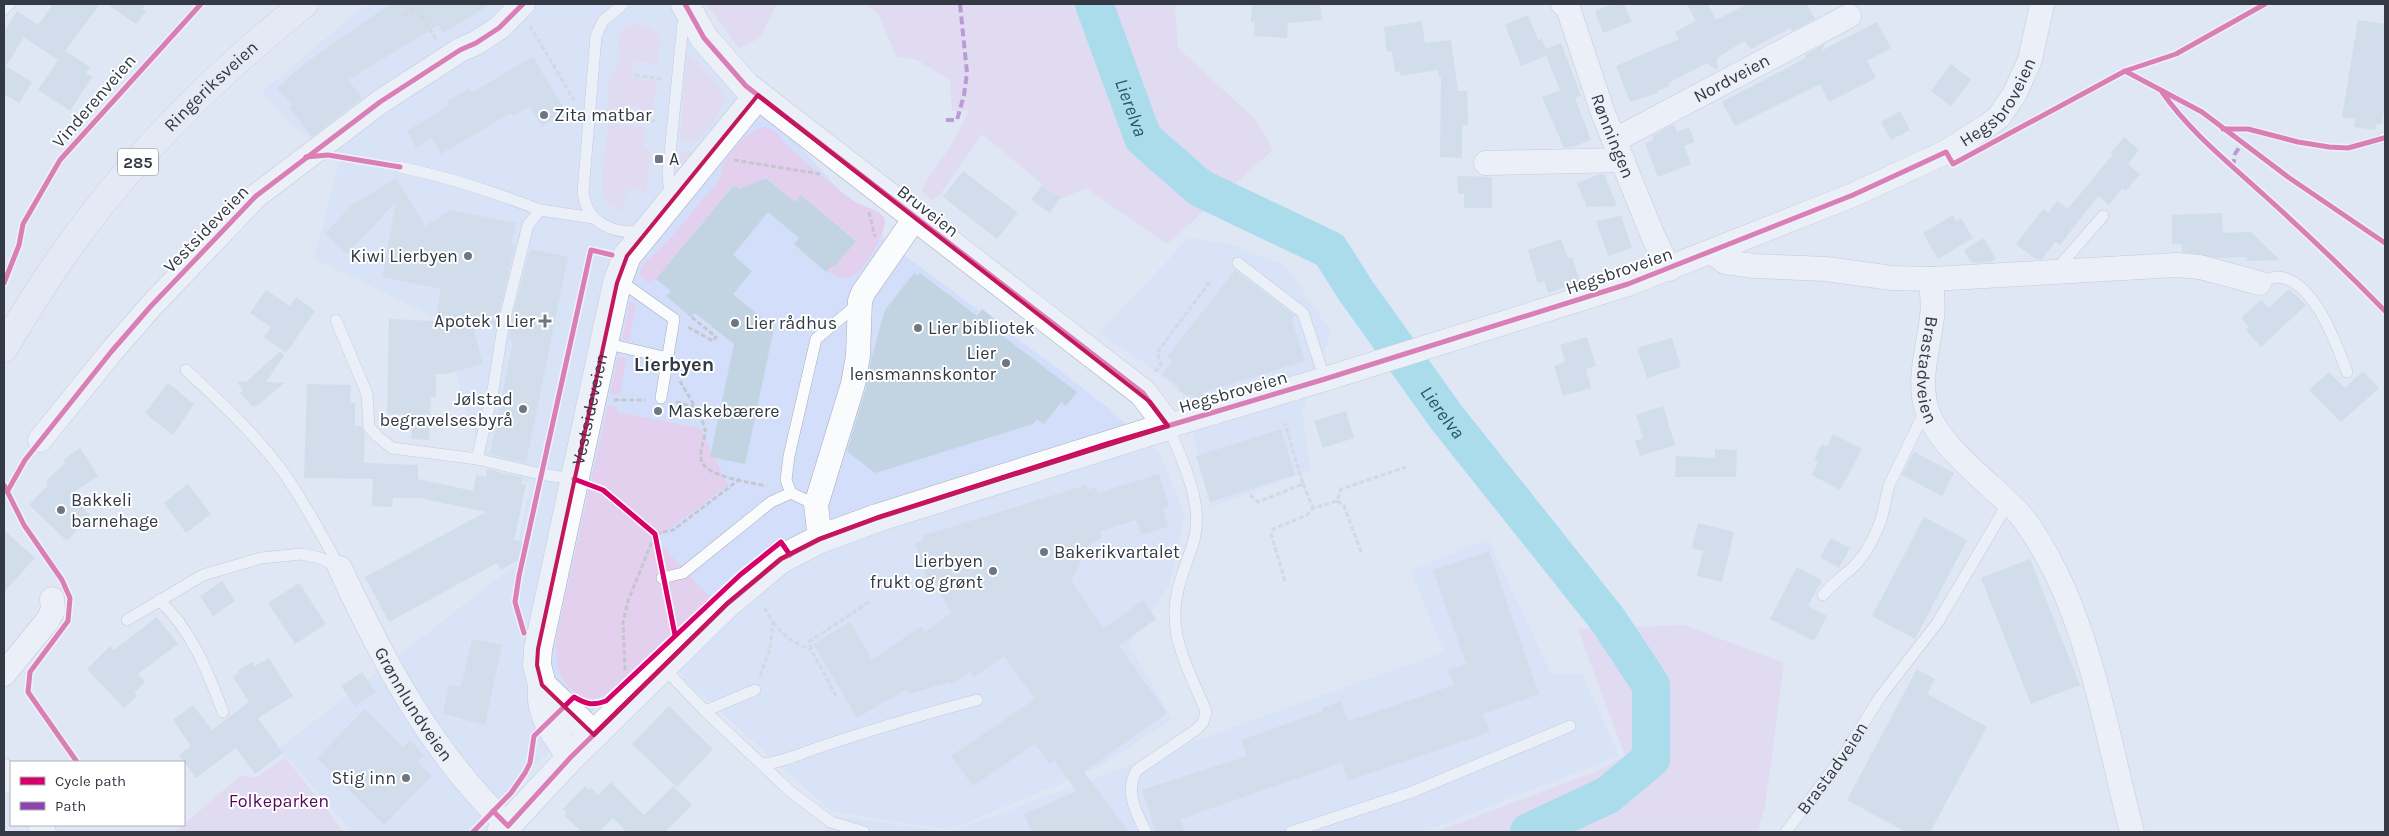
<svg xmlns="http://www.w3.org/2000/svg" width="2389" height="836" viewBox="0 0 2389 836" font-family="Karla,sans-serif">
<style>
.built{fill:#d3dffa}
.green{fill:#e3cfee}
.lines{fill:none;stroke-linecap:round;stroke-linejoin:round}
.river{stroke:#6ed0e2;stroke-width:38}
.building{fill:#c2d3e1}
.service-casing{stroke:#a6abb7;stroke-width:12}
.minor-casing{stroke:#a6abb7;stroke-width:25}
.tertiary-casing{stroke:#a6abb7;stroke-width:29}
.primary-casing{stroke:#b4b3c7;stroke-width:29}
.path{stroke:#c5c7cd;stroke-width:3;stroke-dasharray:5 2.5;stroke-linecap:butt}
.service{stroke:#fafbfd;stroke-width:11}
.minor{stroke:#fafbfd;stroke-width:24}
.tertiary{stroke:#fafbfd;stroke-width:28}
.primary{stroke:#edecf5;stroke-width:28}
.quiet{stroke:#8e44ad;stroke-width:4;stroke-dasharray:8 4;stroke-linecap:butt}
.cycleway-casing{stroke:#fff;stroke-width:8}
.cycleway{stroke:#d6006c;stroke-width:5}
.marked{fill:none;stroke:#c2185b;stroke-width:4;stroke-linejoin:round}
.poi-dot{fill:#6f7682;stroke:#fff;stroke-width:2}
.labels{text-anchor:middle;stroke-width:4;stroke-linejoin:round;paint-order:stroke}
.shield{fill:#fff;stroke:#70747d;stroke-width:1}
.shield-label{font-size:16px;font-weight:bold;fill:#333945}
.street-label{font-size:18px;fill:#333945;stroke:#fff}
.poi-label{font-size:18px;fill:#333945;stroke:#fff;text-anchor:start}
.park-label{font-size:18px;fill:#57075e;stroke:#fff}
.water-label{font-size:19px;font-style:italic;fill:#215861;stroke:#fff}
.quarter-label{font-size:20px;font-weight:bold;fill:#333945;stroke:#fff}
</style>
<rect width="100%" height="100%" fill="#dfe6f4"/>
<g class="built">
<path d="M373 4H669L888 243 1058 369 1108 408 1159 453 1185 515 1169 586 1128 644 1172 719 1098 767 950 830 831 811 686 681 661 647 495 802 466 832H352L280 748 514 566 530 484 482 459 439 319 314 259 340 160 291 124 262 92 362 8Z"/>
<path d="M1189 238 1231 244 1286 266 1331 332 1302 411 1310 470 1212 507 1182 393 1149 366 1099 333Z"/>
<path d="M1488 539 1551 674H1582L1619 756 1423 832H826L833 816 950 832 1228 729 1444 652 1411 571Z"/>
</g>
<g class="green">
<path d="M706 4H777L760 38 739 48Z"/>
<path d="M863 4H1175L1178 48 1256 120 1273 150 1167 244 1086 188 1060 199 982 134 939 196 931 200 922 191 927 180 952 144 970 110 952 111 950 80 917 60 896 56 878 13Z"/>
<path d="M636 24C647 25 653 28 660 37L658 64 633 61 632 78 657 81 653 115 641 114 640 107 626 105 625 113 607 110 609 79 620 62 618 37 622 30Z"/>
<path d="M687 52 708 73 725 97C722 109 706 139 692 142 689 142 684 141 680 141Z"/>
<path d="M608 123 645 127 644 149H651L646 193 639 188 629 190 622 200 626 210C620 210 613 209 608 204 596 190 607 141 608 123Z"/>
<path d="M765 127C775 131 781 135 785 144 807 162 835 189 857 203 865 207 879 210 884 218 889 229 865 269 855 275 845 280 836 277 827 271L832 265 834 267 856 240 801 195 795 202 766 177 740 190 734 184 656 279 648 282 639 275 644 263 666 243 715 185 722 174V166C734 150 744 131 765 127Z"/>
<path d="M680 152H698L675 177Z"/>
<path d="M630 301 636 304 629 341 622 339Z"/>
<path d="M618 357 626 358 620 395 610 393Z"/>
<path d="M608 405 618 407 617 412 700 428 728 485 656 539 710 598 619 684 605 695 588 701C559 686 557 670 556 639Z"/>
<path d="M1684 625 1784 663 1765 807 1757 832H1435L1597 771 1625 756 1578 629Z"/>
<path d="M285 757 344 832H175L240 776 257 777Z"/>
</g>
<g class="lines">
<path class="river" id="s1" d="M1094 4 1143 138 1200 188 1330 250 1356 291 1447 418 1608 620 1651 685V759L1608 795 1529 832"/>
</g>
<g class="building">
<path d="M53 4H100L65 51 90 67 86 73 92 77 70 111 38 90 58 60 24 37 6 66 32 82 19 103 4 94V32L17 11 38 25Z"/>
<path d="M107 4H146L142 9 146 12 136 24Z"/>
<path d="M390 4H491L443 33 439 25 348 80 362 98 312 137 289 107 292 105 277 88 304 64Z"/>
<path d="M1252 4H1320L1322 20 1288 23 1287 38 1254 36 1255 22H1251Z"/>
<path d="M1614 4H1624L1632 22 1603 33 1595 11Z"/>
<path d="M1687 4H1708L1716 20 1747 4H1807L1815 19 1792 31 1790 28 1751 49 1744 41 1717 58V70L1707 63 1668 83 1669 86 1657 91 1658 93 1630 102 1616 66 1679 39 1675 32 1696 21Z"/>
<path d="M1528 15 1538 40 1542 39 1546 49 1561 43 1581 96 1575 98 1591 140 1572 147 1564 148 1542 97 1560 90 1546 56 1521 66 1505 25Z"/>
<path d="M2358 20 2385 24V102L2382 124H2376L2375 130 2354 127 2355 119 2342 117Z"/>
<path d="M1422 21 1425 43 1451 40 1458 91H1467L1468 125H1462V158L1440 157 1441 77H1439L1438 70 1400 76V71L1395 72 1392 51 1387 52 1384 27Z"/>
<path d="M1877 22 1891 48 1867 61 1876 78 1829 102 1820 84 1735 126 1722 102 1806 58 1805 55 1825 44 1821 51Z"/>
<path d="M533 57 566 112 542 126 530 106 513 116 511 113 441 154 432 138 416 148 407 131 450 105 447 101 469 88 472 92Z"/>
<path d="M1951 64 1971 80 1951 106 1931 91Z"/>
<path d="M1900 111 1910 130 1891 140 1881 122Z"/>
<path d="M1674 124 1677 132 1689 127 1695 142 1684 146 1691 164 1658 177 1645 143 1654 140 1652 136Z"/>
<path d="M2124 137 2139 150 2128 164 2140 174 2126 191 2122 188 2109 205 2098 196 2060 245 2055 242 2042 259H2035L2016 244 2043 209 2048 213 2057 201 2068 209 2113 154 2111 153Z"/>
<path d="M963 171 1018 213 997 239 943 197Z"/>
<path d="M1600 174H1604L1617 206 1587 207 1577 183Z"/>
<path d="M1457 176 1492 177V208H1464V194H1458Z"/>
<path d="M396 178 425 226 451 210 516 223 511 245 515 246 495 330 470 316 483 364 446 374H436V397H431L429 440 411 439 412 418H408L409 415 387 414 389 319 435 321 441 289 382 277 396 202 347 254 325 233 352 205Z"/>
<path d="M766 178 795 202 801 195 856 241 834 267 832 266 826 272 794 244 799 238 768 212 733 255 752 271 733 294 774 328 745 464 710 457 734 344 695 313 691 317 666 296 671 291 656 279 734 185 740 189Z"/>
<path d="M1042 185 1060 198 1050 213 1031 200Z"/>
<path d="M2222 213 2223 233 2251 232 2280 260 2247 261 2246 257 2218 258 2182 252V244H2172V215Z"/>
<path d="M1953 215 1956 221 1961 218 1973 238 1938 259 1923 233Z"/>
<path d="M1621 216 1632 248 1608 256 1596 221Z"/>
<path d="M1984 238 1996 259 1990 262 1971 263 1964 250Z"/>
<path d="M1561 239 1568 258 1572 257 1580 282 1548 293 1544 281 1538 283 1528 250Z"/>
<path d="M530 249 568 257 526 463 490 454 513 341 509 338 510 327Z"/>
<path d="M1235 270 1295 316 1292 320 1305 361 1202 393 1204 399 1187 395 1178 390 1180 388 1162 374 1172 361 1167 357Z"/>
<path d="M914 273 918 276 920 273 977 316 982 309 996 320 991 327 1077 392 1066 406 1061 402 1044 424 1037 419 1033 424 875 473 847 451 866 388 872 356 885 310Z"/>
<path d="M2289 289 2306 305 2261 347 2246 330 2249 327 2241 318 2261 300 2269 308Z"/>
<path d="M266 290 290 306 296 297 315 311 286 353 264 337 271 327 250 313Z"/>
<path d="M1587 337 1596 366 1586 369 1591 388 1563 396 1554 366 1565 362 1560 345Z"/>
<path d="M1672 338 1681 367 1647 378 1637 348Z"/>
<path d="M280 351 284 356 266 382 284 383 257 406 256 405 253 407 240 393 243 390 236 381 246 382Z"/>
<path d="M2363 371 2379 388 2341 422 2309 390 2329 372 2345 388Z"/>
<path d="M168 383 194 404 173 435 145 413Z"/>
<path d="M307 384 351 385 350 403H355V426H361L365 434 364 463 418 465V479L473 491 476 475 486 477 487 469 523 478 521 484 526 485 514 540 523 542 518 560 501 570 497 563 389 622 365 577 486 512 420 498H393L392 507 372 506 373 479 304 478Z"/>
<path d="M1663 406 1675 445 1640 456 1635 441 1643 438 1636 415Z"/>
<path d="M1346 411 1354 438 1323 448 1314 421Z"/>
<path d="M1281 429 1295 475 1210 502 1196 456Z"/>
<path d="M1833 434 1862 449 1840 490 1812 475 1818 462 1814 460 1822 444 1827 447Z"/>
<path d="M80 448 98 476 69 495 90 515 67 541 29 505 47 486V480L65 463 63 460Z"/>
<path d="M1715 449 1737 450 1736 477H1675L1676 456 1715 458Z"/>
<path d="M1914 452 1954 473 1942 496 1902 475Z"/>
<path d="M1159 474 1169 507 1163 509 1168 527 1141 535 1136 520 1100 531 1102 537 1078 553 1081 562 1071 581 1104 628 1143 600 1156 619 1119 646 1167 713 1084 772 1129 832H1032L1024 814 1077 791 1054 760 1049 763 1035 744 973 786 951 756 1035 699 1004 656 974 677 970 671 951 685 950 682 909 694 907 689 857 718 813 644 850 622 872 660 921 626 925 632 951 613 935 582 928 584 915 543 924 540 922 536 1086 485 1087 490 1096 487 1098 493Z"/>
<path d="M188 484 211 514 186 533 164 503Z"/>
<path d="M1924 517 1967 540 1915 639 1872 616Z"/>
<path d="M1698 523 1734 532 1722 582 1697 576 1703 551 1692 548Z"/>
<path d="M4 530 35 558 4 592Z"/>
<path d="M1831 538 1850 548 1839 568 1820 557Z"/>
<path d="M1489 551 1539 694 1483 714 1490 732 1348 781 1342 763 1181 819 1185 832H1156L1142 790 1247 756 1241 740 1323 711 1322 708 1341 701 1348 721 1454 685 1448 670 1466 664 1433 570Z"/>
<path d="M2030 559 2080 685 2031 704 1981 578Z"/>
<path d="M1797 567 1822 580 1808 606 1827 616 1814 641 1770 619Z"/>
<path d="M222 581 235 601 213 616 200 596Z"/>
<path d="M299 583 326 624 295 644 268 603Z"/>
<path d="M157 617 178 644 138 674 145 682 134 693 137 696 124 708 87 669 110 646 114 650Z"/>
<path d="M472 639 502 645 485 725 443 714 449 685 461 687Z"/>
<path d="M269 658 293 696 258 718 283 753 255 774 236 748 196 778 179 755 191 746 173 720 193 705 212 730 249 702 233 677 239 673 238 671 252 662 255 666Z"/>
<path d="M1917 669 1935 679 1927 694 1987 727 1930 832H1906L1847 800Z"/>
<path d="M362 672 376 692 355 706 341 686Z"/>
<path d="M669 706 713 749 677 787 632 744Z"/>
<path d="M365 709 403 747 410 740 424 755 417 762 432 776 384 825 317 758Z"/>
<path d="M611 782 644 815 673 786 692 805 665 832H627L613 818 599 832H582L564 815 567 813 563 809 585 786 589 790 591 788 598 795Z"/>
</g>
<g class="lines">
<defs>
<g id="service">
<path d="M623 4 603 21 596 36 583 192C587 224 614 235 644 231"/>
<path d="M4 9 9 4"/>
<path d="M2384 138H2385"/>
<path d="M400 167C448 177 494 192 540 210"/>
<path d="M670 196 668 173 684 13"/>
<path d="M1238 263 1303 313 1325 379"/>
<path d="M2055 271 2103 216"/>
<path d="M619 280 674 319 661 398"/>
<path d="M2259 283C2265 281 2273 277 2278 277 2314 280 2336 343 2347 372"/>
<path d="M336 320 367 394 369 427 377 436 392 448 477 459 493 390 503 326 528 225 540 210 593 218"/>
<path d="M604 343 668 358"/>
<path d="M186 370C219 401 254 433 281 469 304 501 321 534 340 568"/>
<path d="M477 459 540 474 574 479"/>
<path d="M816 505 791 493 786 480 789 456 816 339 858 304"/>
<path d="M662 578 683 573 771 502 791 493"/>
<path d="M1823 595C1832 584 1842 577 1852 568 1864 557 1873 540 1879 525 1885 511 1885 497 1890 483L1926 409"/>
<path d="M159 600C191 629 208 672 223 712"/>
<path d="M127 620 203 575 261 558 301 554 320 558 340 568"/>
<path d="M663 667 705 711 791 792 831 822 864 832"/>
<path d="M705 711 755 690"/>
<path d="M763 764C786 762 806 751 829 744 878 728 927 713 977 700"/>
<path d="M1146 832C1136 813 1124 790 1137 770L1197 729 1203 722 1206 712C1194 680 1173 646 1175 611 1176 585 1187 564 1194 540 1204 503 1182 460 1168 426"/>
<path d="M1291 832 1412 792 1570 726"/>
<path id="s2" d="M1786 832 1845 753 1880 697 1938 622 2008 503"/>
</g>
<g id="minor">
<path id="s3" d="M1563 4 1568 8 1603 113 1653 236 1669 269"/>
<path id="s4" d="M1615 140 1849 16"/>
<path d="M1486 163 1623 160"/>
<path id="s5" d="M1712 252 1725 262 1754 266 1826 269 1892 278 1932 279C1931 292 1934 304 1932 317 1929 345 1919 375 1925 403 1933 443 1989 482 2017 511 2032 528 2045 551 2055 571 2094 649 2110 748 2132 832"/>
<path d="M1932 279 2176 265 2200 267 2259 283"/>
<path id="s6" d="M1168 426 1325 379 1628 284 1853 195 1946 152 1987 126 1999 117 2014 95 2030 60 2042 4"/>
<path d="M40 440 111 352 151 306 256 196 380 102 460 50 476 43 499 28 523 4"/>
<path d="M820 539 816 505 853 384 858 356 860 301 863 293 915 218"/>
<path id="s7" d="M340 568C384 663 431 752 508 826"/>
<path d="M4 674 48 620 53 610 52 599"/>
<path d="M4 771 11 782"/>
<path d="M40 825 44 832"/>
</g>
<g id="tertiary">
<path d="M542 685C539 716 554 732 571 757"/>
<path id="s8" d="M594 735 542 685 537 665 538 649 617 283 627 256 758 95"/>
<path d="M501 832 571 757 727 604 781 559 820 539 877 518 1168 426 1143 393 746 86 704 38 685 4"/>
</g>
<g id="primary">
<path id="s9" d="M4 348C18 324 33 300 48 277 117 173 207 81 304 4"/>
</g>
</defs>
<use href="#service" class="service-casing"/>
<use href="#minor" class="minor-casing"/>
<use href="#tertiary" class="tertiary-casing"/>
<use href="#primary" class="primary-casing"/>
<g class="path">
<path d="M404 16 412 10H418L437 41"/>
<path d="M530 26 574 100"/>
<path d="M635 75 661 79"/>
<path d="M605 117 658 121"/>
<path d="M734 160 820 174"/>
<path d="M869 212 875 237"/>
<path d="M688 327 713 341 716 337 689 315"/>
<path d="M1155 372 1161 364 1157 353 1211 280"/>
<path d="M680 381C685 390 704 421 705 429 706 439 699 449 701 459 704 477 750 482 766 486"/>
<path d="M614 400H645"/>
<path d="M676 402 694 407"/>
<path d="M1303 484 1313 508"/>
<path d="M1250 495 1258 502 1303 484 1285 423"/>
<path d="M4 498 7 492"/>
<path d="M1337 501 1344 506 1362 554"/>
<path d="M1285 581 1271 534 1273 529 1307 515 1313 508 1337 501 1341 489 1406 467"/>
<path d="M773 622C783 636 796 644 811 650"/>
<path d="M625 670 623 622 628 601 655 534 673 530 740 479"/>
<path d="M760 676 770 649 773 622 763 605"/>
<path d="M836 696 813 653 809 642 869 602"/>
</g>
<use href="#service" class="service"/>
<use href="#minor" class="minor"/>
<use href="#tertiary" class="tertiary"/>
<use href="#primary" class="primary"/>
<g class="quiet">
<path d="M946 120H957L964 95 967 73 960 4"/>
<path d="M2233 167 2235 154 2242 143"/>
</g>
<defs>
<g id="cycleway">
<path d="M685 4 704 38 746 86 1143 393 1168 426"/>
<path d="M2125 71 2202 112 2288 177 2385 243"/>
<path d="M2162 92C2190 132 2228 162 2264 195 2305 232 2346 271 2385 311"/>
<path d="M2223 129H2248L2298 142 2329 147 2348 148 2384 138"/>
<path d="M306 157 328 155 400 167"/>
<path d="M4 283 19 245 23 224 60 160 201 4"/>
<path d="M574 479 603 490 655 534 675 635"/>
<path d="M4 485 24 525 62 580 70 598 68 621 30 672 28 692 77 762"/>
<path d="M7 492 25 460 111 352 151 306 256 196 380 102 460 50 476 43 499 28 523 4"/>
<path d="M524 633 515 602 519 576 591 250 612 255"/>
<path d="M493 811 508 826 571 757 727 604 781 559 820 539 877 518 1107 444 1325 379 1628 284 1853 195 1946 152 1953 164 2125 71 2176 54 2265 4"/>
<path d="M473 832 511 793 525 773 530 763 534 736 574 697C586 704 592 706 606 701L740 575 781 542 790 555"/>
</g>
</defs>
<use href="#cycleway" class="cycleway-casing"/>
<use href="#cycleway" class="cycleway"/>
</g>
<path d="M0 0H2389V836H0ZM758 95 1150 402 1168 426 877 518 820 539 781 559 727 604 594 735 542 685 537 665 538 649 617 283 627 256Z" fill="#dfe6f4" fill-opacity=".55" fill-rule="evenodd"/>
<path class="marked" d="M758 95 1150 402 1168 426 877 518 820 539 781 559 727 604 594 735 542 685 537 665 538 649 617 283 627 256Z"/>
<g class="poi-dot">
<circle cx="544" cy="115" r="5"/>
<rect x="654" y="154" width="10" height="10" rx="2.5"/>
<circle cx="468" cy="256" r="5"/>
<path d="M542.5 313.5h5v5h5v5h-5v5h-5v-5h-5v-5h5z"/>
<circle cx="735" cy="323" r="5"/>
<circle cx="918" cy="328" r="5"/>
<circle cx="1006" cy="363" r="5"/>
<circle cx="523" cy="409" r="5"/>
<circle cx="658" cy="411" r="5"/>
<circle cx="61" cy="510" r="5"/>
<circle cx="1044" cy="552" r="5"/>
<circle cx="993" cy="571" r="5"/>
<circle cx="406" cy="778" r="5"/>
</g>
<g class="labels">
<rect class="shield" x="118" y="148.5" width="40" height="27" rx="4"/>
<g class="shield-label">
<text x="138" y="168">285</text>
</g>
<g class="street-label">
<text dy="6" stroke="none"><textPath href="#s4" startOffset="132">Nordveien</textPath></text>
<text dy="6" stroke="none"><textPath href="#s9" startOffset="335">Ringeriksveien</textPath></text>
<text dy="6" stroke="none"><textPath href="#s6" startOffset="900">Hegsbroveien</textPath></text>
<text transform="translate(94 101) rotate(-49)" y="6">Vinderenveien</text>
<text dy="6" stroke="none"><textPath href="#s3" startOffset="142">Rønningen</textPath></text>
<text transform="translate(928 211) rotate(38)" y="6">Bruveien</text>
<text transform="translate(206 229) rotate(-46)" y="6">Vestsideveien</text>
<text transform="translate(1619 271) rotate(-19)" y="6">Hegsbroveien</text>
<text dy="6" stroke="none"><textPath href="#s5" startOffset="316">Brastadveien</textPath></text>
<text transform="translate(1233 392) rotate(-16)" y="6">Hegsbroveien</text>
<text dy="6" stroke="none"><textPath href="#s8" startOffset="354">Vestsideveien</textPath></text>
<text dy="6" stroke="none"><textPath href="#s7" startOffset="155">Grønnlundveien</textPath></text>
<text dy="6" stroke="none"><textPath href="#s2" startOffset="79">Brastadveien</textPath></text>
</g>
<g class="poi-label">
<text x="554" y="121">Zita matbar</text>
<text x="669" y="165">A</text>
<text x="458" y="262" text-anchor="end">Kiwi Lierbyen</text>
<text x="535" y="327" text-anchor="end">Apotek 1 Lier</text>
<text x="745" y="329">Lier rådhus</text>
<text x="928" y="334">Lier bibliotek</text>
<text x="996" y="359" text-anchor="end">Lier<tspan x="996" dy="21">lensmannskontor</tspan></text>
<text x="513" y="405" text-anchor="end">Jølstad<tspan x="513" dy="21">begravelsesbyrå</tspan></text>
<text x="668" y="417">Maskebærere</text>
<text x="71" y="506">Bakkeli<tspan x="71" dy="21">barnehage</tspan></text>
<text x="1054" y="558">Bakerikvartalet</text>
<text x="983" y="567" text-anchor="end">Lierbyen<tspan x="983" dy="21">frukt og grønt</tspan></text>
<text x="396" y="784" text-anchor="end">Stig inn</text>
</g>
<g class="park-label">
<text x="279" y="807">Folkeparken</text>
</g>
<g class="water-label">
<text dy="7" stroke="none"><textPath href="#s1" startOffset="110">Lierelva</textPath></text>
<text dy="7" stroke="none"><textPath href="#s1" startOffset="560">Lierelva</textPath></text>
</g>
<g class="quarter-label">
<text x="674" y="371">Lierbyen</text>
</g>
</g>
<rect width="2389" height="836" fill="none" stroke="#333945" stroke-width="10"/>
<rect x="10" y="761" width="175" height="65" fill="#ffffff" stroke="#adb0b5"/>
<rect x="20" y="777" width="25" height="8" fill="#d6006c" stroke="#adb0b5"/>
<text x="55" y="786" font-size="15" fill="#333945">Cycle path</text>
<rect x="20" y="802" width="25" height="8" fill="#8e44ad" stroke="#adb0b5"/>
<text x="55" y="811" font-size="15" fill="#333945">Path</text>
</svg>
